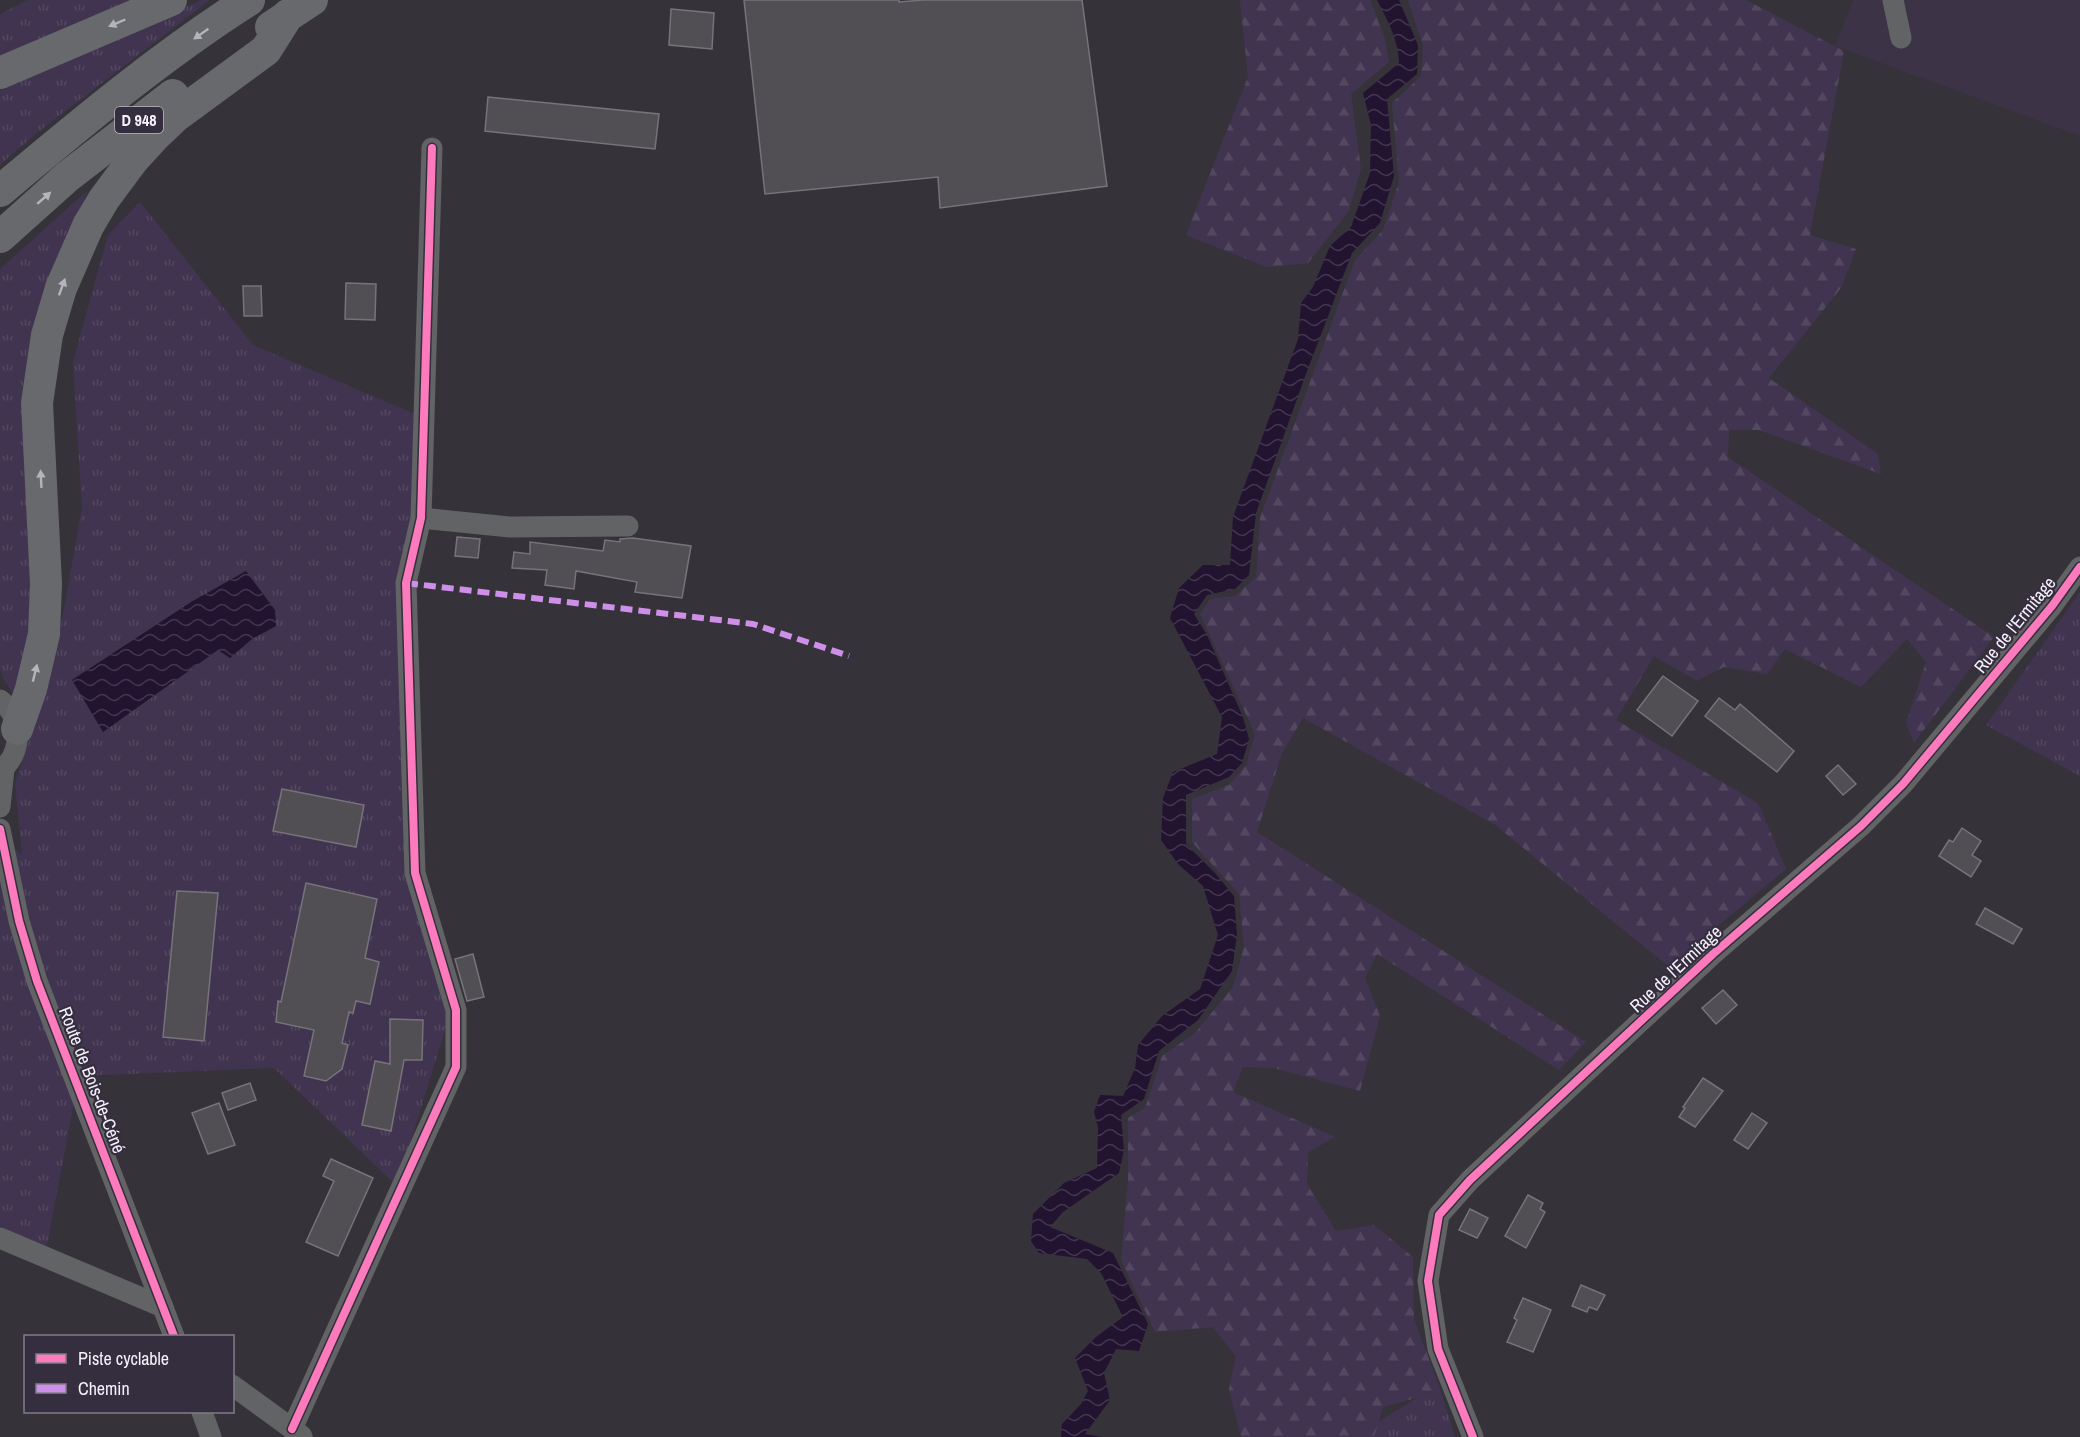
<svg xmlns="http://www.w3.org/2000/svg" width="2080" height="1437" viewBox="0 0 2080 1437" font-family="'Archivo Narrow',sans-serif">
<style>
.built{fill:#3c3347}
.grass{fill:url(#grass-tufts)}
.forest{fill:url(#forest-firs)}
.water{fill:url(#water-waves)}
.building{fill:#514e54;stroke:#76737a;stroke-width:1.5}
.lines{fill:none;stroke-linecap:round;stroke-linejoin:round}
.minor{stroke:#616364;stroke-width:21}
.highway{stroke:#68696c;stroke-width:32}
.quiet{stroke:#ce8fe9;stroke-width:6;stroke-dasharray:12 6;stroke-linecap:butt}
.cycleway-casing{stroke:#352e3e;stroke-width:11}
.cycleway{stroke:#fd7abc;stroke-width:8}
.oneway{fill:#b6b3bb}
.labels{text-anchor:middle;stroke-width:4.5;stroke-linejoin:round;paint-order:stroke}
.shield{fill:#352e3e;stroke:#bbb6c2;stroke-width:1.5}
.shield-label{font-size:16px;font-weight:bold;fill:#f5f0fb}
.street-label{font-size:18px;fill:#f5f0fb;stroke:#352e3e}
</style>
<defs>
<pattern id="grass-tufts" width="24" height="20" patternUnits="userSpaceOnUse" patternTransform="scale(1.5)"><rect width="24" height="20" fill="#413450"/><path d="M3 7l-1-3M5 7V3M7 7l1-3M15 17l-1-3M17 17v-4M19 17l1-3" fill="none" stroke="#544861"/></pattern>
<pattern id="forest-firs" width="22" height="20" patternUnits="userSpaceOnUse" patternTransform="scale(1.5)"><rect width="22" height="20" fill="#413450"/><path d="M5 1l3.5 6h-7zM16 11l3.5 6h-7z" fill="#544861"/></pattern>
<pattern id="water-waves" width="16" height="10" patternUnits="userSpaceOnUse" patternTransform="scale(1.5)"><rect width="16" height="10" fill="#221330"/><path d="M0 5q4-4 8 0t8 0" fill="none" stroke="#43364f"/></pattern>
</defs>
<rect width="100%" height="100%" fill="#36323a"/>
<path class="built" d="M1853 0H2080V136L1835 46Z"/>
<g class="grass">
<path d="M28 0H143L0 59V14Z"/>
<path d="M202 0H210L38 132 0 165V86Z"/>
<path d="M88 190 46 298 36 587 17 699 3 678 0 668V269Z"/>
<path d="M140 202 253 345 424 418 404 823 448 1020 397 1186 274 1068 79 1076 43 1266 0 1245V837L22 855 15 783 56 654 82 508 73 362 108 235Z"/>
<path d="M2080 592V776L1986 725Z"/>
<path d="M1439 1385 1455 1437H1353Z"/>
</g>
<g class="forest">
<path d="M1240 0H1370L1385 39 1389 62 1351 94 1361 169 1349 211 1308 263 1267 267 1186 235 1248 77Z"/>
<path d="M1408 0H1746L1844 51 1810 235 1856 249 1841 288 1769 378 1878 454 1881 474 1759 430H1729L1728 457 1994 637 1914 743 1906 723 1926 662 1907 639 1861 687 1785 649 1767 674 1724 667 1697 681 1654 656 1616 720 1758 803 1786 869 1669 967 1494 824 1303 718 1282 753 1257 832 1586 1042 1559 1070 1377 954 1365 978 1380 1016 1360 1091 1274 1068 1243 1067 1233 1092 1335 1137 1308 1152 1307 1184 1336 1231 1374 1225 1413 1257 1414 1319 1441 1391 1383 1407 1374 1437H1241L1229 1389 1236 1356 1213 1327 1155 1332 1121 1260 1128 1180V1118L1145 1108 1162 1056 1195 1033 1233 987 1244 947 1239 894 1192 842V799L1229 785 1246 765 1255 734 1200 614 1210 599 1235 596 1256 577 1260 518 1355 260 1383 230 1399 182 1392 103 1421 76 1423 46Z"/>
</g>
<g class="water">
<path d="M1377 0H1399L1418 45 1417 74 1387 99 1394 176 1380 223 1352 253 1306 374 1256 513 1249 575 1235 589 1207 595 1194 614 1207 635 1243 717 1249 739 1242 763 1229 777 1186 795V844L1215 873 1234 896 1237 935 1232 971 1198 1020 1159 1051 1144 1099 1121 1115 1124 1150 1119 1173 1063 1212 1050 1227 1113 1253 1148 1324 1139 1351 1116 1349 1104 1373 1110 1400 1085 1434 1103 1437H1061L1062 1424 1081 1404 1088 1391 1075 1358 1096 1337 1123 1317 1101 1273 1087 1259 1039 1253 1031 1241 1033 1214 1064 1183 1097 1168 1098 1127 1094 1112 1100 1095 1123 1096 1135 1068 1138 1045 1162 1016 1200 989 1218 935 1203 886 1178 864 1161 840 1163 798 1173 772 1217 754 1222 717 1170 618 1179 588 1203 565H1230L1233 517 1298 339 1301 303 1313 287 1330 246 1351 227 1370 173 1371 125 1363 93 1399 63C1398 38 1388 22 1377 0Z"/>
<path d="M246 571 275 610 276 626 252 639 230 658 218 650 103 732 72 680 191 602Z"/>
</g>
<g class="building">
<path d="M744 0H899V2L923 0H1082L1107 186 940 208 938 177 765 194Z"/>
<path d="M671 9 714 13 712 49 669 45Z"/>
<path d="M488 97 659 114 655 149 485 131Z"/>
<path d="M346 283 376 284 375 320 345 319Z"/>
<path d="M243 286H261L262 316H244Z"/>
<path d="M457 537 480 539 478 558 455 556Z"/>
<path d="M633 538 691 546 682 598 635 592 637 582 576 571 574 589 545 585 547 570 512 568 514 552 530 554V542L603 551 605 540 620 542V539Z"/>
<path d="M1663 676 1698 701 1672 736 1637 710Z"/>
<path d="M1719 698 1735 710 1740 704 1794 751 1777 772 1705 716Z"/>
<path d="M1838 765 1856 784 1843 795 1826 776Z"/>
<path d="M282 789 364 805 356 847 273 831Z"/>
<path d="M1962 828 1981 841 1972 855 1981 861 1971 877 1939 856 1949 840 1953 842Z"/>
<path d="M306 883 377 899 365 958 379 962 370 1004 356 1001 353 1013 349 1012 342 1043 348 1045 342 1069 326 1081 304 1076 314 1030 276 1022 278 1001 281 1002Z"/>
<path d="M177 891 218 893 204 1041 163 1037Z"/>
<path d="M1985 908 2022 929 2013 944 1976 924Z"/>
<path d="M473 954 484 997 467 1001 455 959Z"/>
<path d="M1723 990 1737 1005 1716 1024 1702 1008Z"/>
<path d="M390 1019 423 1020 422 1060H404L391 1131 362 1125 375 1061 390 1064Z"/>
<path d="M1703 1078 1723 1091 1695 1127 1679 1117 1685 1108 1683 1107Z"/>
<path d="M250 1083 256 1100 228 1110 222 1093Z"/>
<path d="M219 1103 235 1145 208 1154 192 1113Z"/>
<path d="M1752 1113 1767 1123 1748 1149 1734 1140Z"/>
<path d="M331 1159 373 1178 338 1256 306 1242 334 1181 323 1176Z"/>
<path d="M1528 1195 1543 1203 1540 1209 1545 1212 1526 1248 1505 1236Z"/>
<path d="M1470 1209 1488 1218 1477 1238 1459 1230Z"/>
<path d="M1581 1285 1605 1295 1597 1310 1589 1307 1587 1312 1572 1306Z"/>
<path d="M1523 1298 1551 1310 1533 1352 1507 1342 1517 1320 1514 1318Z"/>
</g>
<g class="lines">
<g class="minor">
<path d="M1893 0 1901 38"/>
<path d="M421 518 510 527 628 526"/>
<path d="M0 700C23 717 23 754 0 771"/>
<path d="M0 807 4 769"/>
<path d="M0 829 19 921 37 981 174 1336"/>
<path d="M0 1238 163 1307"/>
<path d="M232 1385 302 1436"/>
<path d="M202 1412 211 1437"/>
<path d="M292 1429 456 1067V1010L415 873 406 583 421 518 432 148"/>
<path d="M1473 1437 1438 1349 1428 1281 1439 1215 1470 1180 1713 954 1861 826 1903 784 2052 606 2080 567"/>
</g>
<g class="highway">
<path d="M271 27 312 0"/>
<path d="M0 73 171 0"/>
<path d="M0 191C80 124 161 56 249 0"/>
<path d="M0 237 67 177 173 95"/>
<path d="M17 729 31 689 44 634 46 584 37 403 47 335 61 288 88 226 104 199 133 160 154 137 176 116 266 50 288 15"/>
</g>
<path class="quiet" d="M406 583 753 624 849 656"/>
<defs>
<g id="cycleway">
<path d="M0 829 19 921 37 981 174 1336"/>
<path d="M292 1429 456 1067V1010L415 873 406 583 421 518 432 148"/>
<path d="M1473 1437 1438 1349 1428 1281 1439 1215 1470 1180 1713 954 1861 826 1903 784 2052 606 2080 567"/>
</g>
</defs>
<use href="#cycleway" class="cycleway-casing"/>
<use href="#cycleway" class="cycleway"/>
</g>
<defs><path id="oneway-solid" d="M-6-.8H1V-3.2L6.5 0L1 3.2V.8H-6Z" transform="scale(1.5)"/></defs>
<g class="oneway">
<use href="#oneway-solid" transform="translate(117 23) rotate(157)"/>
<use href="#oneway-solid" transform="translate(201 34) rotate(145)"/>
<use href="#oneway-solid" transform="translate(44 198) rotate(-41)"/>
<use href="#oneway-solid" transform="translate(62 287) rotate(-70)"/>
<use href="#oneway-solid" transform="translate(41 479) rotate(-93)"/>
<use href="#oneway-solid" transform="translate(35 673) rotate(-76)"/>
</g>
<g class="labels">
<rect class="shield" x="115" y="107" width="48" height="26" rx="4.5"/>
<g class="shield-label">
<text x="139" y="126">D 948</text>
</g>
<g class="street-label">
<text transform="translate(2015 625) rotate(-51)" y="6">Rue de l'Ermitage</text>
<text transform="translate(1676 969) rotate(-43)" y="6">Rue de l'Ermitage</text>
<text transform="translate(92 1080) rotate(69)" y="6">Route de Bois-de-Céné</text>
</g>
</g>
<rect x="24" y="1335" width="210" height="78" fill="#352e3e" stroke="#827c8a" stroke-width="1.5"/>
<rect x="36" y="1354" width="30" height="9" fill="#fd7abc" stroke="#827c8a" stroke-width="1.5"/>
<text x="78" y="1365" font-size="18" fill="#f5f0fb">Piste cyclable</text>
<rect x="36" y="1384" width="30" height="9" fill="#ce8fe9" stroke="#827c8a" stroke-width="1.5"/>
<text x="78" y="1395" font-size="18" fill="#f5f0fb">Chemin</text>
</svg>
